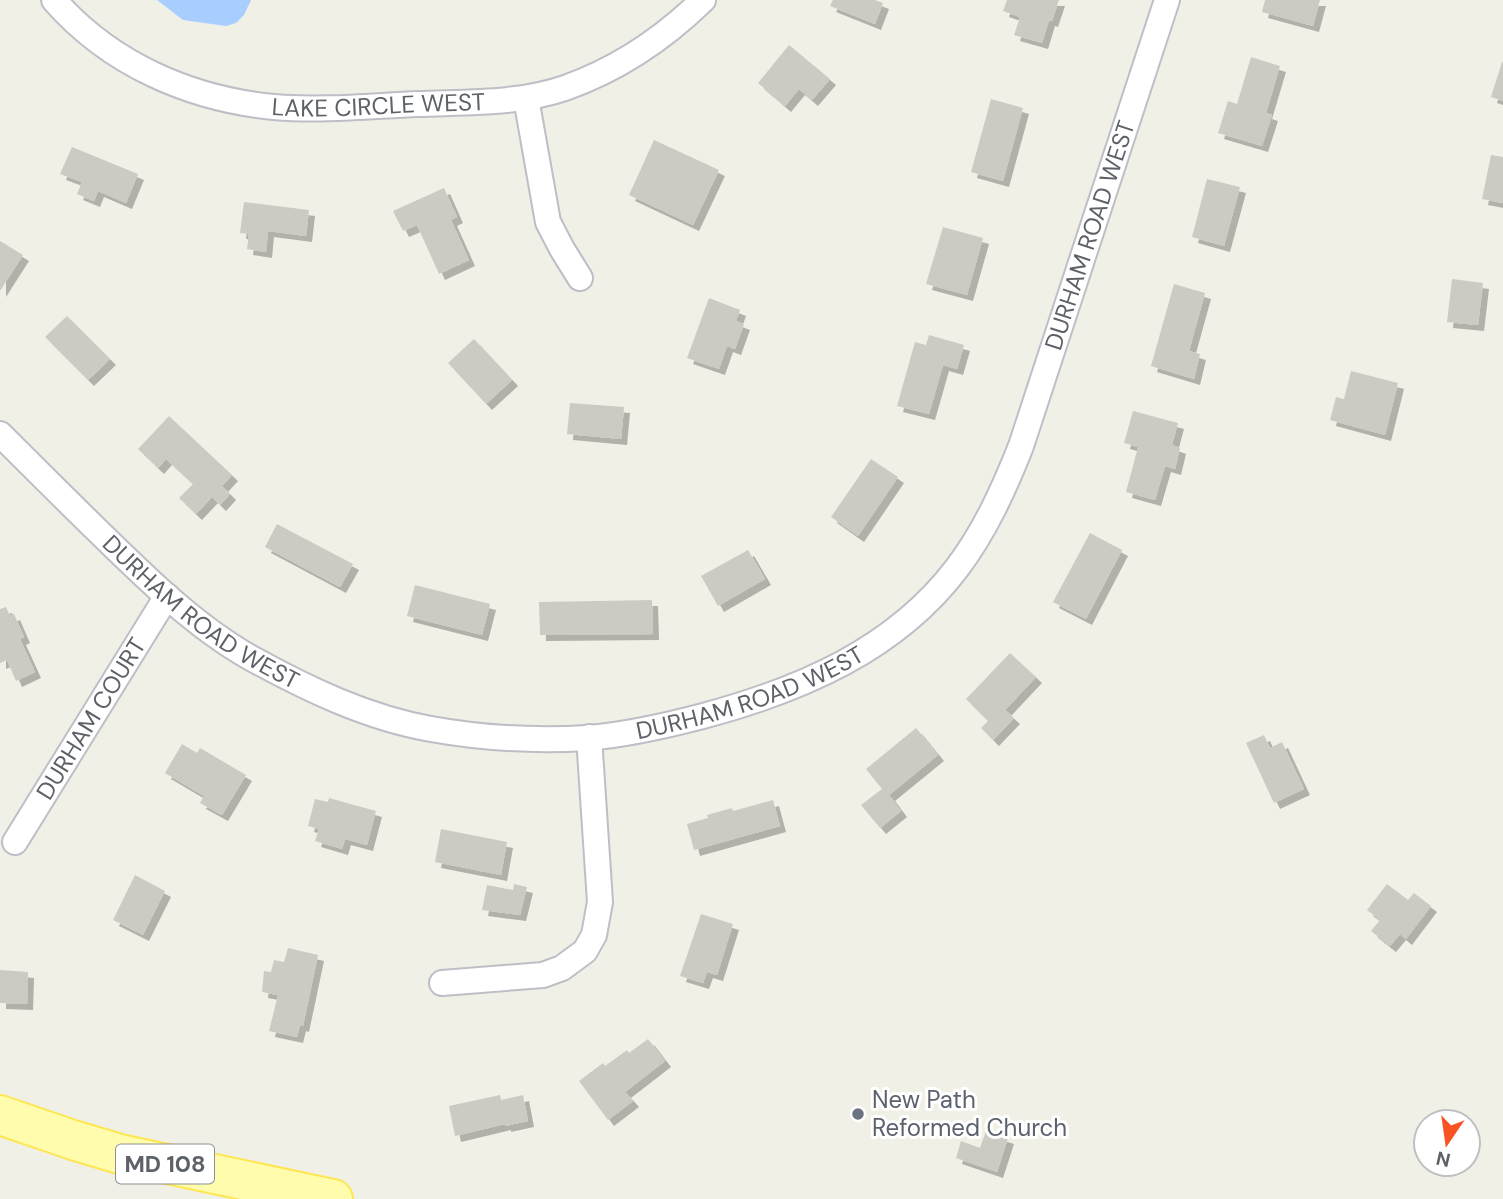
<svg xmlns="http://www.w3.org/2000/svg" width="1503" height="1199" viewBox="0 0 1503 1199" font-family="'DM Sans',sans-serif">
<style>
.water{fill:#a8cdff}
.building{fill:#cccbc3;filter:url(#shadow)}
.lines{fill:none;stroke-linecap:round;stroke-linejoin:round}
.street-casing{stroke:#bebfc6;stroke-width:28}
.primary-casing{stroke:#fee652;stroke-width:42}
.street{stroke:#fff;stroke-width:24}
.primary{stroke:#fffdad;stroke-width:38}
.worship-dot{fill:#6b7280;stroke:#fff;stroke-width:2.5}
.labels{text-anchor:middle;stroke-width:6;stroke-linejoin:round;paint-order:stroke}
.shield{fill:#fff;stroke:#8e9095;stroke-width:2}
.shield-label{font-size:23px;font-weight:bold;fill:#5d6168}
.street-label{font-size:24px;fill:#5d6168;stroke:#fff}
.worship-label{font-size:24px;fill:#5b616d;stroke:#fff;text-anchor:start}
</style>
<defs>
<filter id="shadow"><feDropShadow dx="6" dy="6" stdDeviation="0" flood-color="#0004"/></filter>
</defs>
<rect width="100%" height="100%" fill="#f1f0e6"/>
<path class="water" d="M157 0H251L244 15 236 23 226 26 183 20Z"/>
<g class="building">
<path d="M833 0H875L883 3 875 24 830 6Z"/>
<path d="M1007 0H1059L1052 21 1049 20 1042 43 1014 35 1020 17 1003 11Z"/>
<path d="M1265 0H1320L1313 26 1262 12Z"/>
<path d="M789 45 830 79 812 100 799 89 785 106 758 83Z"/>
<path d="M1251 57 1280 66 1266 113 1272 115 1262 146 1218 133 1228 101 1237 104Z"/>
<path d="M1502 62H1503V101L1491 97Z"/>
<path d="M991 99 1023 108 1003 181 971 172Z"/>
<path d="M654 140 719 170 693 225 629 195Z"/>
<path d="M72 147 138 174 126 203 98 191 94 201 77 194 82 182 60 174Z"/>
<path d="M1491 155 1503 157V203L1482 199Z"/>
<path d="M1207 179 1240 187 1224 246 1192 237Z"/>
<path d="M444 188 457 217 451 220 469 260 439 274 417 225 403 231 393 211Z"/>
<path d="M244 202 309 210 306 236 268 231 266 252 247 249 249 234 240 233Z"/>
<path d="M943 227 983 238 967 295 926 284Z"/>
<path d="M0 241 23 255 0 291Z"/>
<path d="M1452 279 1483 283 1478 325 1447 322Z"/>
<path d="M1174 284 1205 293 1189 351 1200 354 1194 379 1151 366Z"/>
<path d="M709 298 740 310 736 321 744 324 735 349 727 346 719 369 687 358Z"/>
<path d="M67 316 110 359 88 380 45 337Z"/>
<path d="M929 335 964 345 957 369 943 365 929 414 897 406 915 342 926 345Z"/>
<path d="M474 339 512 380 486 404 448 363Z"/>
<path d="M1351 371 1398 383 1385 435 1330 420 1336 397 1344 399Z"/>
<path d="M570 403 624 407 621 439 567 434Z"/>
<path d="M1133 411 1178 423 1172 445 1180 448 1175 469 1165 466 1155 500 1126 492 1138 447 1124 443Z"/>
<path d="M169 416 232 475 222 486 230 494 220 505 212 497 196 514 179 498 193 484 166 459 158 468 138 449Z"/>
<path d="M871 459 898 477 858 536 831 517Z"/>
<path d="M277 524 353 564 340 587 265 547Z"/>
<path d="M1090 533 1122 550 1086 619 1053 602Z"/>
<path d="M748 550 765 579 718 606 701 576Z"/>
<path d="M415 585 490 604 482 635 407 616Z"/>
<path d="M652 600 653 634 540 635 539 602Z"/>
<path d="M6 607 10 616 14 614 24 637 20 639 35 672 16 681 7 660 0 663V609Z"/>
<path d="M1010 653 1036 677 1005 710 1014 718 993 740 981 728 988 721 966 699Z"/>
<path d="M916 728 938 755 889 795 901 811 880 828 861 805 882 789 866 769Z"/>
<path d="M1264 735 1270 748 1282 742 1304 789 1274 803 1246 743Z"/>
<path d="M182 744 197 753 200 748 246 775 222 815 200 803 204 796 165 773Z"/>
<path d="M329 798 376 811 367 845 345 839 342 849 315 841 319 829 308 826 315 799 328 802Z"/>
<path d="M773 800 780 826 694 850 687 824 708 818 707 815 732 808 733 811Z"/>
<path d="M441 829 507 842 501 875 435 862Z"/>
<path d="M135 875 165 891 143 935 113 920Z"/>
<path d="M514 884 527 887 520 915 482 910 487 885 513 890Z"/>
<path d="M1387 884 1408 900 1414 893 1431 906 1406 939 1400 934 1390 946 1371 931 1380 920 1367 910Z"/>
<path d="M701 914 733 924 717 975 707 972 703 983 680 976Z"/>
<path d="M288 948 318 955 303 1026 300 1025 297 1037 269 1031 278 995 262 992 264 971 271 972 274 960 284 962Z"/>
<path d="M0 970 28 972 27 1004 0 1003Z"/>
<path d="M648 1039 665 1061 625 1092 633 1101 608 1120 579 1081 603 1063 605 1066 627 1050 629 1053Z"/>
<path d="M500 1095 501 1100 523 1095 528 1121 505 1126V1124L455 1136 449 1106Z"/>
<path d="M986 1131 1008 1138 997 1172 956 1158 961 1141 980 1148Z"/>
</g>
<g class="lines">
<defs>
<g id="street">
<path id="s1" d="M54 0C110 64 190 99 274 107 321 111 370 106 418 104 467 102 519 104 565 88 619 69 663 39 703 0"/>
<path d="M526 98 548 222 562 249 580 278"/>
<path id="s2" d="M0 434C34 468 68 502 102 535 148 580 196 627 251 658 307 689 368 718 431 729 481 738 536 741 587 738 626 735 665 726 703 716 800 690 895 650 957 568 985 531 1004 489 1021 446L1167 0"/>
<path id="s3" d="M15 842 167 596"/>
<path d="M442 983 543 975 562 968 585 951 594 935 600 902 589 737"/>
</g>
<path id="primary" d="M0 1115 73 1140 120 1154 333 1199"/>
</defs>
<use href="#street" class="street-casing"/>
<use href="#primary" class="primary-casing"/>
<use href="#street" class="street"/>
<use href="#primary" class="primary"/>
</g>
<circle class="worship-dot" cx="858" cy="1114" r="7"/>
<g class="labels">
<rect class="shield" x="116" y="1144.5" width="98" height="39" rx="5"/>
<g class="shield-label">
<text x="165" y="1172">MD 108</text>
</g>
<g class="street-label">
<text dy="8" stroke="none"><textPath href="#s1" startOffset="355">LAKE CIRCLE WEST</textPath></text>
<text dy="8" stroke="none"><textPath href="#s2" startOffset="1466">DURHAM ROAD WEST</textPath></text>
<text dy="8" stroke="none"><textPath href="#s2" startOffset="270">DURHAM ROAD WEST</textPath></text>
<text dy="8" stroke="none"><textPath href="#s2" startOffset="858">DURHAM ROAD WEST</textPath></text>
<text dy="8" stroke="none"><textPath href="#s3" startOffset="145">DURHAM COURT</textPath></text>
</g>
<g class="worship-label">
<text x="872" y="1108">New Path<tspan x="872" dy="28">Reformed Church</tspan></text>
</g>
</g>
<g transform="translate(1447 1143) rotate(193)"><circle r="33" fill="#ffffff" stroke="#bec0c3" stroke-width="2"/>
<path d="M0-5L12 26L0 18L-12 26Z" fill="#f95324"/>
<text y="-10" font-size="19" font-weight="bold" text-anchor="middle" fill="#5d6168">N</text>
</g>
</svg>
